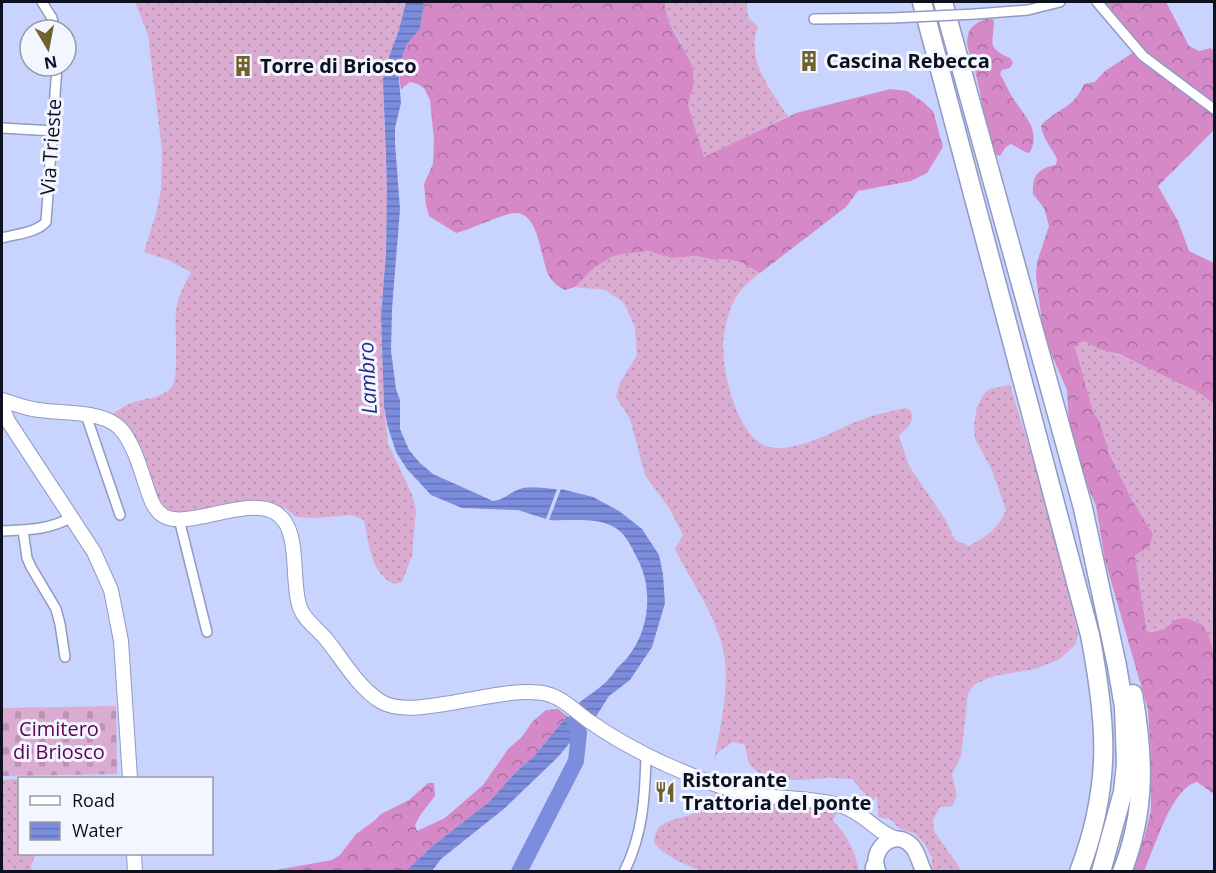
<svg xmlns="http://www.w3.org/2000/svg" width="1216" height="873" viewBox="0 0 1216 873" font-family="'Open Sans',sans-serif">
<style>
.grass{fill:url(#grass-dots)}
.forest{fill:url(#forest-crowns)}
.cemetery{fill:url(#cemetery-stones)}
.water{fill:url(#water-rules)}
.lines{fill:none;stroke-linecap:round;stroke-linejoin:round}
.river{stroke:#7d8ddd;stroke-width:16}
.street-casing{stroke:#909ac3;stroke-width:12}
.secondary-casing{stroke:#909ac3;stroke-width:16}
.primary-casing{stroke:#909ac3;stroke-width:18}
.highway-casing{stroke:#909ac3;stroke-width:21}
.street{stroke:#fff;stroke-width:9}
.secondary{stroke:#fff;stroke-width:14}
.primary{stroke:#fff;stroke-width:15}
.highway{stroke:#fff;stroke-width:18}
.street-bridge-casing{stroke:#909ac3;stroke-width:12;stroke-linecap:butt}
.street-bridge{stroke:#fff;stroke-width:9}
.labels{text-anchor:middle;stroke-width:6;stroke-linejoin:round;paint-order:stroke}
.poi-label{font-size:20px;font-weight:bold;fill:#0d101e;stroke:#f4f6ff;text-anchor:start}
.street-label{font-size:20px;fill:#0d101e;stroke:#f4f6ff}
.park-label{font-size:20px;fill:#5e0054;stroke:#f4f6ff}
.water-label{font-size:21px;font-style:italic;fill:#262985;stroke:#f4f6ff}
</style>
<defs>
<pattern id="grass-dots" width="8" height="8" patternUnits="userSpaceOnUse" patternTransform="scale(1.5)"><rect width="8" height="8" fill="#dbacd1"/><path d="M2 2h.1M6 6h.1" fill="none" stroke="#bb93b3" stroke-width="1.8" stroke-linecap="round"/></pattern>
<pattern id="forest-crowns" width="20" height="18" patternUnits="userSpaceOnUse" patternTransform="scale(1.5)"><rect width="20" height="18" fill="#d58ac7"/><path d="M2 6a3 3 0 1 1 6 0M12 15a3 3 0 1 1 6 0" fill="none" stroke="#ab6fa1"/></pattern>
<pattern id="cemetery-stones" width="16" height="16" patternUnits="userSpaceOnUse" patternTransform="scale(1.5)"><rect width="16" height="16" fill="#dbacd1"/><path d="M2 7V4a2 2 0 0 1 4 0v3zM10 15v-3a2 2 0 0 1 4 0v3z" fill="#bb93b3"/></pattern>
<pattern id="water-rules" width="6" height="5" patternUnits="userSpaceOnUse" patternTransform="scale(1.5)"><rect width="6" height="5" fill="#7d8ddd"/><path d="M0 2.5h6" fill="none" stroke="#6572b3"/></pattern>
</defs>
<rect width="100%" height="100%" fill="#c8d3fe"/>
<g class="grass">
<path d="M135 2H406L399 30 390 54 384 116 387 186 386 253 381 316 384 406 388 444 411 492 416 510 412 556 402 582 394 584C370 573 369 543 364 520L351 515 317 518 296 517 284 507 286 522 271 510 163 515 131 445 106 419C114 414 121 407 129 404 144 397 159 400 171 388 180 379 174 326 176 311 178 296 184 285 191 272L168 260 144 252 157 210 161 190 162 151 148 35Z"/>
<path d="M664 2H747L748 17 758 27C745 59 771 91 788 116L704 158 688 105 694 84 681 43 669 23Z"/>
<path d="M648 251 672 258 697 256 714 260 726 259 740 262 760 273C751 280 740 289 735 299 729 308 726 324 724 334 719 363 736 439 769 447 799 454 841 426 869 417 881 413 893 411 905 408L910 410C916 422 907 428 899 436L909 466 945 519 955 540 969 546C986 537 999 528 1006 510L991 468 975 439 974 425 977 407 983 395 989 389 1010 385 1052 521 1078 635 1075 645 1060 659 1035 669 994 676 975 684 968 693 961 756 952 774 957 796 952 806 940 807 933 820 934 831 962 871H932V858L924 843 914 833 900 829 890 819 878 817 877 796 872 802 852 779C843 779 833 777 824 778 803 780 768 784 752 767 747 762 747 752 745 745L733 742 718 752 714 760C720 730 730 685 724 654 717 616 692 584 675 549L683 535 669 508 645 475 630 419 616 397 620 383 637 355 635 327 624 303 605 290 575 287 595 267 616 254Z"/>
<path d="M1085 341 1155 370 1198 392 1214 404V541L1213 542 1214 546V655L1208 633 1196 621 1173 623 1163 629 1152 631 1147 634 1135 555 1153 534 1132 500 1109 453 1100 422 1093 411 1075 347 1079 343Z"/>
<path d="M19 779 20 854H36L31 865 32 871H2V780Z"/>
<path d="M720 786 840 805 833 821C848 835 855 852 859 871H700L676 860 662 851 654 843C655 816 680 822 698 811 708 805 713 796 720 786Z"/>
</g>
<g class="forest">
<path d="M424 2H664L669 23 692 65 694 84 688 105 704 157 796 113 890 89 907 91 923 102 933 111 943 147 927 173 911 181 858 191 846 207 760 273 740 262 726 259 714 260 697 256 672 258 648 251 615 255 595 267 575 287 565 290C557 286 552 282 548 274 540 257 539 205 509 214 491 219 474 228 456 233L429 216 426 205 424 184 433 164 434 140 430 100 424 88 418 84 410 82 401 89 398 68 407 44 420 29Z"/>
<path d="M1100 2H1166L1189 46 1199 51 1211 48 1214 51V130L1158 186 1178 221 1189 251 1214 263V404L1198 392 1119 354 1099 349 1085 341 1079 343 1075 347 1093 411 1100 422 1109 453 1132 500 1153 534 1149 547 1135 555 1147 633 1164 629 1177 619 1183 618 1189 619 1201 624 1208 633 1214 655V794L1197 782C1171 788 1155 848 1144 871H1127L1134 854 1144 839 1151 810V760L1148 710 1105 560 1096 506 1074 454 1069 424 1067 390 1044 337 1036 276 1037 262 1049 226 1044 208 1033 194C1032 176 1038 168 1056 165L1057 159C1051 147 1043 139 1041 126 1056 108 1073 110 1084 84L1095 82 1105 71 1137 50Z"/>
<path d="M989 18 994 20C994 43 985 48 1010 58L1013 63 1010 68 1002 70 1000 74C1006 84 1010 95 1017 104 1028 120 1040 132 1030 152L1027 153 1011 144 1005 148 1000 156 994 154C985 126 982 96 974 67 971 56 965 47 968 35 970 25 980 21 989 18Z"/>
<path d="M558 709 567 716 535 755 514 774 489 802 431 847 406 871 265 872 332 860 340 855 356 834 374 821 381 814 409 800 428 783H434L435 796 421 814 415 825 417 831 445 818 483 785 509 748 522 737 532 722 546 710Z"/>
</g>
<path class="cemetery" d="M116 706 117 774 2 776V708Z"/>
<g class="water">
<path d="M406 2H424L420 29 407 44 398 68 401 103 395 128V143L400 209 392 309 391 351 396 389 400 400V429L409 450 420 463 433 474 493 501C506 499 511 491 523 488 533 486 547 489 557 489L546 519 518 510 462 508 431 495 407 469 396 452 387 424 384 406 381 316 386 253 387 186 383 79 390 54 399 30Z"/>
<path d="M561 489 593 497 619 511 642 529 659 555 663 574 665 603 652 647 630 680 609 696 595 718 578 704C587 696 598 690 607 681 611 677 614 672 618 667 622 663 627 659 630 654 650 627 653 587 637 558 631 546 625 532 612 526 595 517 568 521 549 520Z"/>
<path d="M567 716 586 729 573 739 558 757 505 808 441 859 432 871H406L431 847 489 802 514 774 535 755Z"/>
</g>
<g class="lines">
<path class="river" d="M519 872 576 761 579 733 575 722"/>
<defs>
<g id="street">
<path d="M42 2 52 18 55 30"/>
<path d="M1097 2 1143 56 1214 109"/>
<path d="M976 14 1028 10 1060 2"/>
<path d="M814 19 892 18"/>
<path d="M2 128 54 131"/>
<path d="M2 238C15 234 36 233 46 222L57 66"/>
<path d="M86 415 120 515"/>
<path d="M179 519 207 632"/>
<path d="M23 530 27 558 31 567 56 609 60 624 65 657"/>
<path d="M2 531C27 530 48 530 70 518"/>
<path d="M624 872C643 835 645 796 646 755"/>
</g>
<g id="secondary">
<path d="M2 400C12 403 22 407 33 409 60 415 107 408 124 433 138 453 143 480 152 502 155 508 158 513 164 516 188 530 247 495 276 513 302 529 290 581 300 608 305 621 317 628 326 639 343 660 357 686 380 701 413 723 502 683 547 694 563 698 576 712 589 721 613 738 639 752 665 764 695 777 724 790 756 795 785 799 815 798 842 806 865 813 875 832 897 839"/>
<path d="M2 406 8 421 94 552 111 590 121 641 130 778"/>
<path d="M134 854 135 872"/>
</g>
<path id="primary" d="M878 872C868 850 894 827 912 846 918 853 920 864 924 872"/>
<g id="highway">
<path d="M922 2 1090 635C1107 723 1112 785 1079 872"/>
<path d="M943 2 1083 508 1117 666 1124 707 1126 764 1123 792 1101 872"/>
<path d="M875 867 876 872"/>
<path d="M1122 872C1146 811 1144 757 1133 694"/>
</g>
</defs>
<use href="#street" class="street-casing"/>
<use href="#secondary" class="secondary-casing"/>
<use href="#primary" class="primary-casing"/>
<use href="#highway" class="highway-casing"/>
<use href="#street" class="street"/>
<use href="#secondary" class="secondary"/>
<use href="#primary" class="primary"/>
<use href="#highway" class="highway"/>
<defs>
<path id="street-bridge" d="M892 18 976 14"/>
</defs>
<use href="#street-bridge" class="street-bridge-casing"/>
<use href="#street-bridge" class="street-bridge"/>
</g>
<defs>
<symbol id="building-bare" viewBox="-9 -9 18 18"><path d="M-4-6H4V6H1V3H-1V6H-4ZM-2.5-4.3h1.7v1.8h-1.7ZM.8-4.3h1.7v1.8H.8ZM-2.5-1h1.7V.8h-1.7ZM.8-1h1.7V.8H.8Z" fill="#70622f" stroke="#f4f6ff" stroke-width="2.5" paint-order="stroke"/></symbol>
<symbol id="restaurant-bare" viewBox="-9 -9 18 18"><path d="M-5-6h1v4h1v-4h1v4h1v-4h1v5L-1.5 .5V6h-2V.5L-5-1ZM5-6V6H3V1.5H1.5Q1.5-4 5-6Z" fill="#70622f" stroke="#f4f6ff" stroke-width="2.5" paint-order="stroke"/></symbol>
</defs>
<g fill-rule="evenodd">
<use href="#building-bare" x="794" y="46" width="30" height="30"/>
<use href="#building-bare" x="228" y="51" width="30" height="30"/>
<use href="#restaurant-bare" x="650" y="777" width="30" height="30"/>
</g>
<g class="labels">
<g class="poi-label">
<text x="826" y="68">Cascina Rebecca</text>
<text x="260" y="73">Torre di Briosco</text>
<text x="682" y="787">Ristorante<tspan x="682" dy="23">Trattoria del ponte</tspan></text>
</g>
<g class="street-label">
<text transform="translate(51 147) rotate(-86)" y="7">Via Trieste</text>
</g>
<g class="park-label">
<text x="59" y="736">Cimitero<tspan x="59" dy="23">di Briosco</tspan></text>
</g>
<g class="water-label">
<text transform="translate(368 378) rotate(-93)" y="7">Lambro</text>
</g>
</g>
<rect width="1216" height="873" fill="none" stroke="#0d101e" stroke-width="6"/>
<rect x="18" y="777" width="195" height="78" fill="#f4f6ff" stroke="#989aa5" stroke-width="1.5"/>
<rect x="30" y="796" width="30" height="9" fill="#ffffff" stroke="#989aa5" stroke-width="1.5"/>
<text x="72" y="807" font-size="18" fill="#0d101e">Road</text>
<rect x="30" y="822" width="30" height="18" fill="url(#water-rules)" stroke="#989aa5" stroke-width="1.5"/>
<text x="72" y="837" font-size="18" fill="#0d101e">Water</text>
<g transform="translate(48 48) rotate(170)"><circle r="28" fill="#f4f6ff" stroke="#989aa5" stroke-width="1.5"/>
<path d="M0-4.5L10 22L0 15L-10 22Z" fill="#70622f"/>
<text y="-9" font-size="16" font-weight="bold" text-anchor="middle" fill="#0d101e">N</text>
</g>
</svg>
